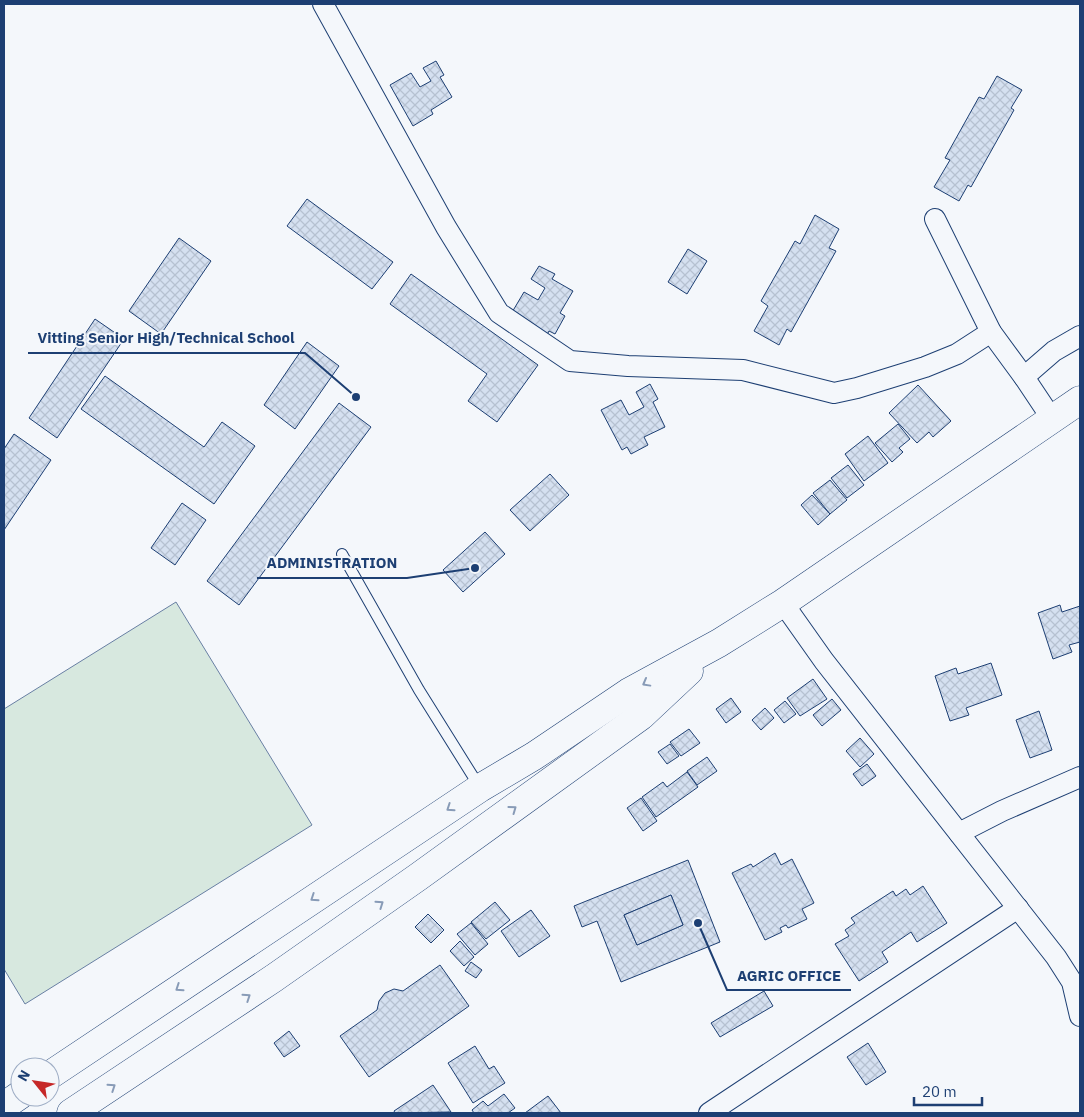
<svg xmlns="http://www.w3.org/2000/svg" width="1084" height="1117" viewBox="0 0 1084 1117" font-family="'IBM Plex Sans',sans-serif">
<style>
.park{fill:#d7e8df;stroke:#687fa3}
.building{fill:url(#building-cross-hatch);stroke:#1d3f73;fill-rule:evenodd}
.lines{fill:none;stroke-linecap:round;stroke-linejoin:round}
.lane-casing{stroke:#1d3f73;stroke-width:12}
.street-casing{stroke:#1d3f73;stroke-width:22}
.highway-casing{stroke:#1d3f73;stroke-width:29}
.lane{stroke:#f4f7fb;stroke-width:10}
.street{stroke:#f4f7fb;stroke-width:20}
.highway{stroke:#f4f7fb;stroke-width:28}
.oneway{stroke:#889bb7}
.leader{fill:none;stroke:#1d3f73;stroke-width:2}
.callout-dot{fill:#1d3f73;stroke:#f4f7fb;stroke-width:2}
.callout-label{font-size:15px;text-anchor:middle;font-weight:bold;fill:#1d3f73;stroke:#f4f7fb;stroke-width:4;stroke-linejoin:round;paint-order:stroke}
</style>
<defs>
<pattern id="building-cross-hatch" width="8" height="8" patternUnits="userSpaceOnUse" patternTransform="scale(1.25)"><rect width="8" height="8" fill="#d5e0f0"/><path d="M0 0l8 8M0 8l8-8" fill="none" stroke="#b6c1d1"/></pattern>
</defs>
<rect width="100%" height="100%" fill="#f4f7fb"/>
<path class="park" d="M176 602 312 825 25 1004 4 969V709Z"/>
<g class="building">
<path d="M436 61 444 75 440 77 452 97 431 110 433 114 413 126 390 85 411 73 420 87 431 81 423 68Z"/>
<path d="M997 76 1022 90 1011 108 1014 110 971 187 968 185 959 201 934 187 950 160 945 158 979 97 984 99Z"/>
<path d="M307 199 393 262 372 289 287 226Z"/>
<path d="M815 215 839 229 829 248 836 251 791 332 787 329 779 345 754 331 768 306 761 301 795 241 800 244Z"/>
<path d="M179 238 211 261 161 334 129 311Z"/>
<path d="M688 249 707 261 687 294 668 282Z"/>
<path d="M539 266 555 274 552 279 573 291 560 313 565 316 555 334 549 331 547 335 511 314 524 292 538 300 545 288 531 279Z"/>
<path d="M411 274 538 365 497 422 468 401 487 374 390 304Z"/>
<path d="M95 319 124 339 57 438 29 418Z"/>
<path d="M307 342 339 366 295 429 264 405Z"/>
<path d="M105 376 204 447 222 422 255 446 214 504 81 409Z"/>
<path d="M650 384 658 399 653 402 665 427 644 437 648 445 631 454 627 447 622 450 601 410 621 400 629 415 644 407 636 392Z"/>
<path d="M918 385 951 421 933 437 929 432 917 443 889 413Z"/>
<path d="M339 403 371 427 239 605 207 581Z"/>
<path d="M898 424 910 439 899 448 903 452 892 462 875 443Z"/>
<path d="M14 434 51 460 4 530V449Z"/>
<path d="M868 436 888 463 864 481 845 454Z"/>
<path d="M848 465 864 485 847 498 831 478Z"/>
<path d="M550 474 569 495 530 531 510 510Z"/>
<path d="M830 480 847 500 830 514 813 493Z"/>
<path d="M812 495 830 514 818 525 801 505Z"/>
<path d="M182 503 206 520 175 565 151 548Z"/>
<path d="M485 532 505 554 463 592 443 570Z"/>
<path d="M1060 605 1062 612 1080 606V642L1069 645 1072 652 1053 659 1038 613Z"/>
<path d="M991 663 1002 695 966 708 969 715 950 721 935 676 956 668 958 674Z"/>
<path d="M813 679 827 699 800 716 787 698Z"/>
<path d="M731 698 741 712 726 723 716 709Z"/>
<path d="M832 699 841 710 822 726 813 715Z"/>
<path d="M785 701 796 714 784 723 774 710Z"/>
<path d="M765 708 774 718 761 730 752 720Z"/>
<path d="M1039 711 1052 750 1030 758 1016 720Z"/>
<path d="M689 729 700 743 681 756 670 742Z"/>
<path d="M860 738 874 754 860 767 846 751Z"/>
<path d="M670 744 679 756 667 764 658 752Z"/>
<path d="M707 757 717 771 697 785 687 771Z"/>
<path d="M867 764 876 776 862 786 853 774Z"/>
<path d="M687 772 698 787 656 817 642 797 663 782 667 787Z"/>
<path d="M641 798 657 821 643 831 627 808Z"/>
<path d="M775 853 781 865 792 859 814 903 802 909 807 919 788 928 786 925 780 928 782 932 765 940 732 873 751 864 753 867Z"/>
<path d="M688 860 720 942 621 982 597 921 582 927 574 906ZM671 895 683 925 637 945 624 915Z"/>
<path d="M923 886 947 923 917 942 911 932 882 952 888 962 859 981 835 944 849 936 845 930 855 923 851 918 893 891 896 896 906 889 910 895Z"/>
<path d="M671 895 683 925 637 945 624 915Z"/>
<path d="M495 902 510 920 486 939 471 922Z"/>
<path d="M531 910 550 936 519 957 501 931Z"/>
<path d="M428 914 444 930 431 943 415 927Z"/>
<path d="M471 923 488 944 475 955 457 934Z"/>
<path d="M460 941 474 957 464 966 450 951Z"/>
<path d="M471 962 482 970 476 978 465 971Z"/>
<path d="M440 965 469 1006 369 1077 340 1036 377 1010 379 1001 385 993 394 989 403 991Z"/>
<path d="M764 991 773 1006 720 1037 711 1023Z"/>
<path d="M289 1031 300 1046 284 1057 274 1043Z"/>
<path d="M868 1043 886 1072 866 1085 847 1057Z"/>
<path d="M475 1046 489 1069 494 1066 505 1083 473 1103 448 1063Z"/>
<path d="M433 1085 451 1112 395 1113 394 1111Z"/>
<path d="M504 1094 515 1108 508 1113H474L472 1110 483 1101 488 1106Z"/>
<path d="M548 1096 561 1113H525Z"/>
</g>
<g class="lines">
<defs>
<path id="lane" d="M342 554 419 690 479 786"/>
<g id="street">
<path d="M323 4 446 227 499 313 570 361 628 366 743 370 834 393 857 388 925 367 957 354 991 332"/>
<path d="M935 219 991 332 1024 377 1052 419"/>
<path d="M1024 377 1054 351 1080 336"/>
<path d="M783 603 824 661 1056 957 1072 982 1080 1016"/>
<path d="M959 833 1002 811 1080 777"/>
<path d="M709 1113 1018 908"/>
</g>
<g id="highway">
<path d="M50 1075 480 788 534 756 629 692 719 643 783 603 1080 400"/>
<path d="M4 1106 20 1095"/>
<path d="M71 1113 274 978 418 877 641 716 689 671"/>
</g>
</defs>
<use href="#lane" class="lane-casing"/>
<use href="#street" class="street-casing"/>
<use href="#highway" class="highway-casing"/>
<use href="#lane" class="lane"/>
<use href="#street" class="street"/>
<use href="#highway" class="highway"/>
</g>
<defs><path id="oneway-chevron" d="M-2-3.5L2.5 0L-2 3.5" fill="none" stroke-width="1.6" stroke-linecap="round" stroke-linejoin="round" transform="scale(1.25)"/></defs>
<g class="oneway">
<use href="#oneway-chevron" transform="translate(646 683) rotate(151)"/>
<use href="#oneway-chevron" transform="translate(450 808) rotate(146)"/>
<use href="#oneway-chevron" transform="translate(513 809) rotate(-36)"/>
<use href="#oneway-chevron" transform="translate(314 898) rotate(146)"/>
<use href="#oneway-chevron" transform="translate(380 904) rotate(-35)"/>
<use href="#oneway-chevron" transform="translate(179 988) rotate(146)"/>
<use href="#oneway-chevron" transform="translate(247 997) rotate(-34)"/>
<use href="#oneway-chevron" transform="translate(112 1087) rotate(-34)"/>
</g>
<path class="leader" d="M356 397L305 353H28M475 568L407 578H257M698 923L727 990H851"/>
<g class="callout-dot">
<circle cx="356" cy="397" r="5"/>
<circle cx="475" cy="568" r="5"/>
<circle cx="698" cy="923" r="5"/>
</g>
<g class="callout-label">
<text x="166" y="343">Vitting Senior High/Technical School</text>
<text x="332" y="568">ADMINISTRATION</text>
<text x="789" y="981">AGRIC OFFICE</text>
</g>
<rect width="1084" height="1117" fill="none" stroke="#1d3f73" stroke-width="10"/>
<g transform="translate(35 1082) rotate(300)"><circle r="24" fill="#f4f7fb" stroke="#9eadc5"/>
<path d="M0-4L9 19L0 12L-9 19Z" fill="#c62828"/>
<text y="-8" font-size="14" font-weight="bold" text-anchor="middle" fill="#1d3f73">N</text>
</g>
<path d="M914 1097v8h68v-8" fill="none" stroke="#1d3f73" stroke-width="2.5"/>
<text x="922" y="1097" font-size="15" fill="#1d3f73" stroke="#f4f7fb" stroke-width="4" paint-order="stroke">20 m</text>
</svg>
